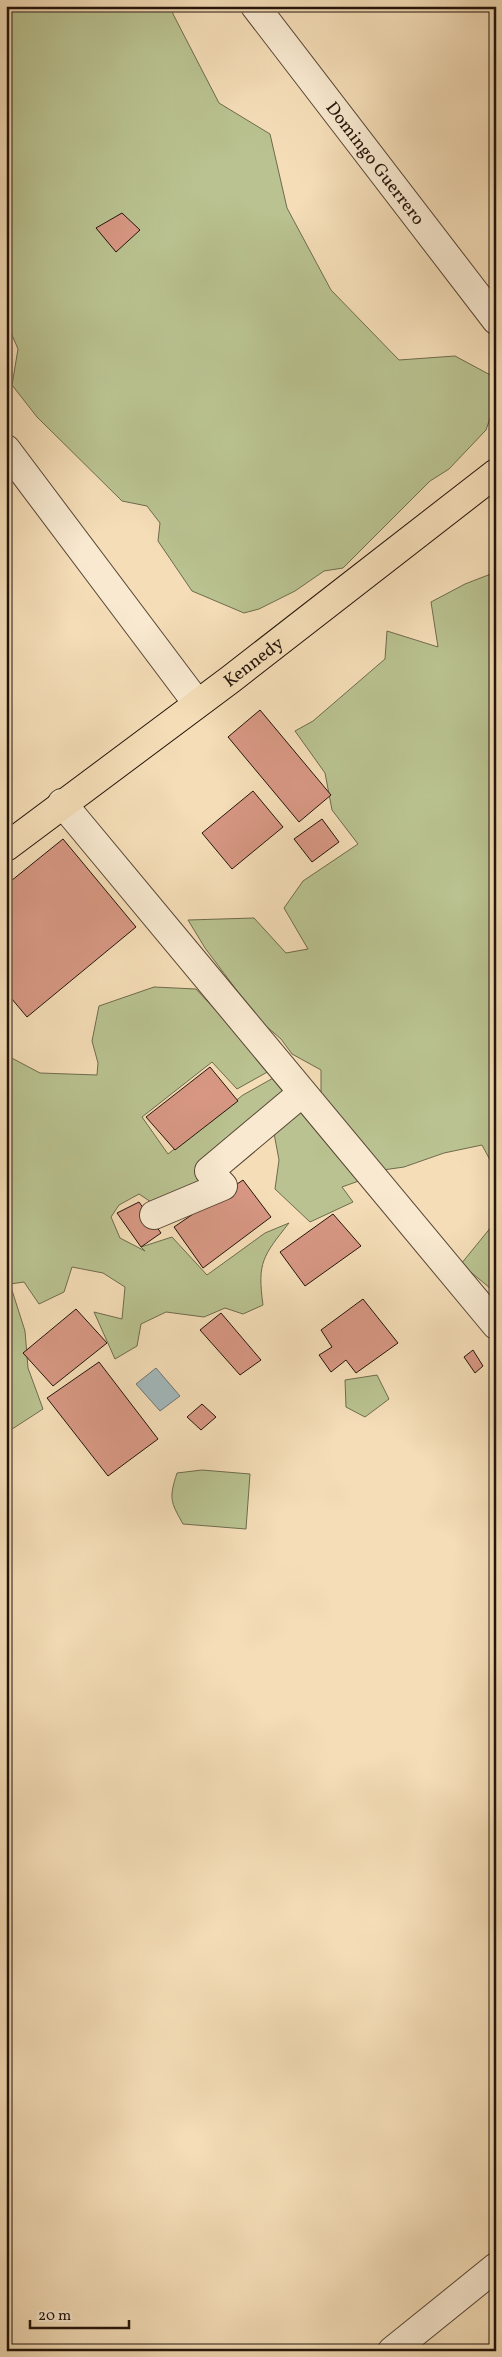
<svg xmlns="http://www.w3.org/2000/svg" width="502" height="2357" viewBox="0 0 502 2357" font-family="Vollkorn,serif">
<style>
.green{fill:#b9c290;stroke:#6e6b4d}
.water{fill:#a2b8bb;stroke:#707674}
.building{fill:#d79783;stroke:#24140a}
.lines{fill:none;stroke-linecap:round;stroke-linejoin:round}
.minor-casing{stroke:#584635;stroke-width:30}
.major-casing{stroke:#24140a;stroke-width:30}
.minor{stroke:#f8e9d0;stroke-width:28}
.major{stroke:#f4ddb7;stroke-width:28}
.labels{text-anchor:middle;stroke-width:4;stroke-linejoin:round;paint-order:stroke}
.street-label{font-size:18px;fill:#24140a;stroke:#f8e9d0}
</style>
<rect width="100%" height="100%" fill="#f4ddb7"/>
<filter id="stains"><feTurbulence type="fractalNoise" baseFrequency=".004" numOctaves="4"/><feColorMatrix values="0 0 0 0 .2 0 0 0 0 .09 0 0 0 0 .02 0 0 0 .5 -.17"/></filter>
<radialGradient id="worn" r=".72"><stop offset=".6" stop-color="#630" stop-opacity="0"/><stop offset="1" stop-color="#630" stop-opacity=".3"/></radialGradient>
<g class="green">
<path d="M6 6H172L173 14 219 103 270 134 287 208 331 290 399 360 455 356 496 378V401L486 430 449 469 430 481 343 568 324 571 295 591 259 609 244 613 192 591 158 541 160 523 147 506 122 501 37 417 12 385 18 349 6 321Z"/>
<path d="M496 572V1171L482 1145 444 1153 404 1167 383 1170 321 1099V1070L292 1054 281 1039 259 1020 205 948 188 920 254 918 286 953 308 949 284 908 303 881 358 844 332 810 325 773 295 731 313 721 385 659 387 631 438 647 431 602 465 584Z"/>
<path d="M154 987 196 989 271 1070 237 1089 212 1062 142 1117 168 1154 243 1095 275 1077 288 1093 205 1189 157 1206 139 1194 119 1205 111 1217 120 1238 145 1251 141 1247 172 1237 207 1275 265 1233 289 1223C263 1256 257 1262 263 1305L243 1314 225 1308 204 1317 166 1312 141 1324 137 1346 115 1359 94 1312 122 1319 125 1287 103 1273 72 1267 64 1292 39 1304 24 1282 10 1284 25 1331 28 1368 43 1409 6 1433V1055L40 1073 97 1075 98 1063 92 1041 99 1006Z"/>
<path d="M304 1107 367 1178 342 1187 353 1202 310 1222 275 1189 279 1160 273 1128Z"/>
<path d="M496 1221V1293L461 1264Z"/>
<path d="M377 1375 389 1399 365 1417 346 1407 345 1380Z"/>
<path d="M202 1470 250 1474 246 1529 183 1524C170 1501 169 1498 177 1473Z"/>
</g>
<path class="water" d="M156 1368 180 1396 160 1411 136 1384Z"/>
<g class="building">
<path d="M122 213 140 230 116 252 96 228Z"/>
<path d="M260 710 331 795 299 822 228 737Z"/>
<path d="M253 791 283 827 232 869 202 833Z"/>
<path d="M322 819 339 842 312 862 294 839Z"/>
<path d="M63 839 136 927 27 1017 6 992V885Z"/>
<path d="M210 1067 238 1101 175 1150 146 1117Z"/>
<path d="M243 1180 271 1217 203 1268 174 1227Z"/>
<path d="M139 1202 161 1233 141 1247 117 1213Z"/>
<path d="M333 1214 361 1246 305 1286 280 1252Z"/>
<path d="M363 1299 398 1343 356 1373 346 1360 331 1372 319 1355 332 1347 321 1330Z"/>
<path d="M76 1309 107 1343 53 1386 23 1353Z"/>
<path d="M221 1313 261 1360 240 1375 200 1330Z"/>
<path d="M473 1350 483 1366 475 1373 464 1357Z"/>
<path d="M99 1362 158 1439 108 1476 47 1398Z"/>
<path d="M202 1404 216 1417 201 1430 187 1417Z"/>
</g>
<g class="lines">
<defs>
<g id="minor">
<path id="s1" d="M255 6 496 320"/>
<path d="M6 449 197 703"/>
<path d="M62 803 496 1325"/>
<path d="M154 1215 223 1186 209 1171 302 1093"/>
<path d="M392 2351 496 2267"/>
</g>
<g id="major">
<path id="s2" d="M6 847 231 679 496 473"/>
</g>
</defs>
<use href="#minor" class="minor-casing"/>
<use href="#major" class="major-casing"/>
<use href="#minor" class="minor"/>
<use href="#major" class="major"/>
</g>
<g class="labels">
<g class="street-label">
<text dy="6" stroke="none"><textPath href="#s1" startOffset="198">Domingo Guerrero</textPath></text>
<text dy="6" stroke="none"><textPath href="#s2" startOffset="309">Kennedy</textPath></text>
</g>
</g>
<rect width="502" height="2357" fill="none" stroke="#f4ddb7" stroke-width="25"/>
<rect x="8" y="8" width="487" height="2342" fill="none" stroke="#24140a" stroke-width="2.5"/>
<rect x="12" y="12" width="477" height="2332" fill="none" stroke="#24140a"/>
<path d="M30 2320v8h99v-8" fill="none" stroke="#24140a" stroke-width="2.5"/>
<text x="38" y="2320" font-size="15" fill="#24140a" stroke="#f8e9d0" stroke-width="4" paint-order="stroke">20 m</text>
<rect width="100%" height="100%" filter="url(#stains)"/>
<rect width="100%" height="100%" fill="url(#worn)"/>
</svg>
